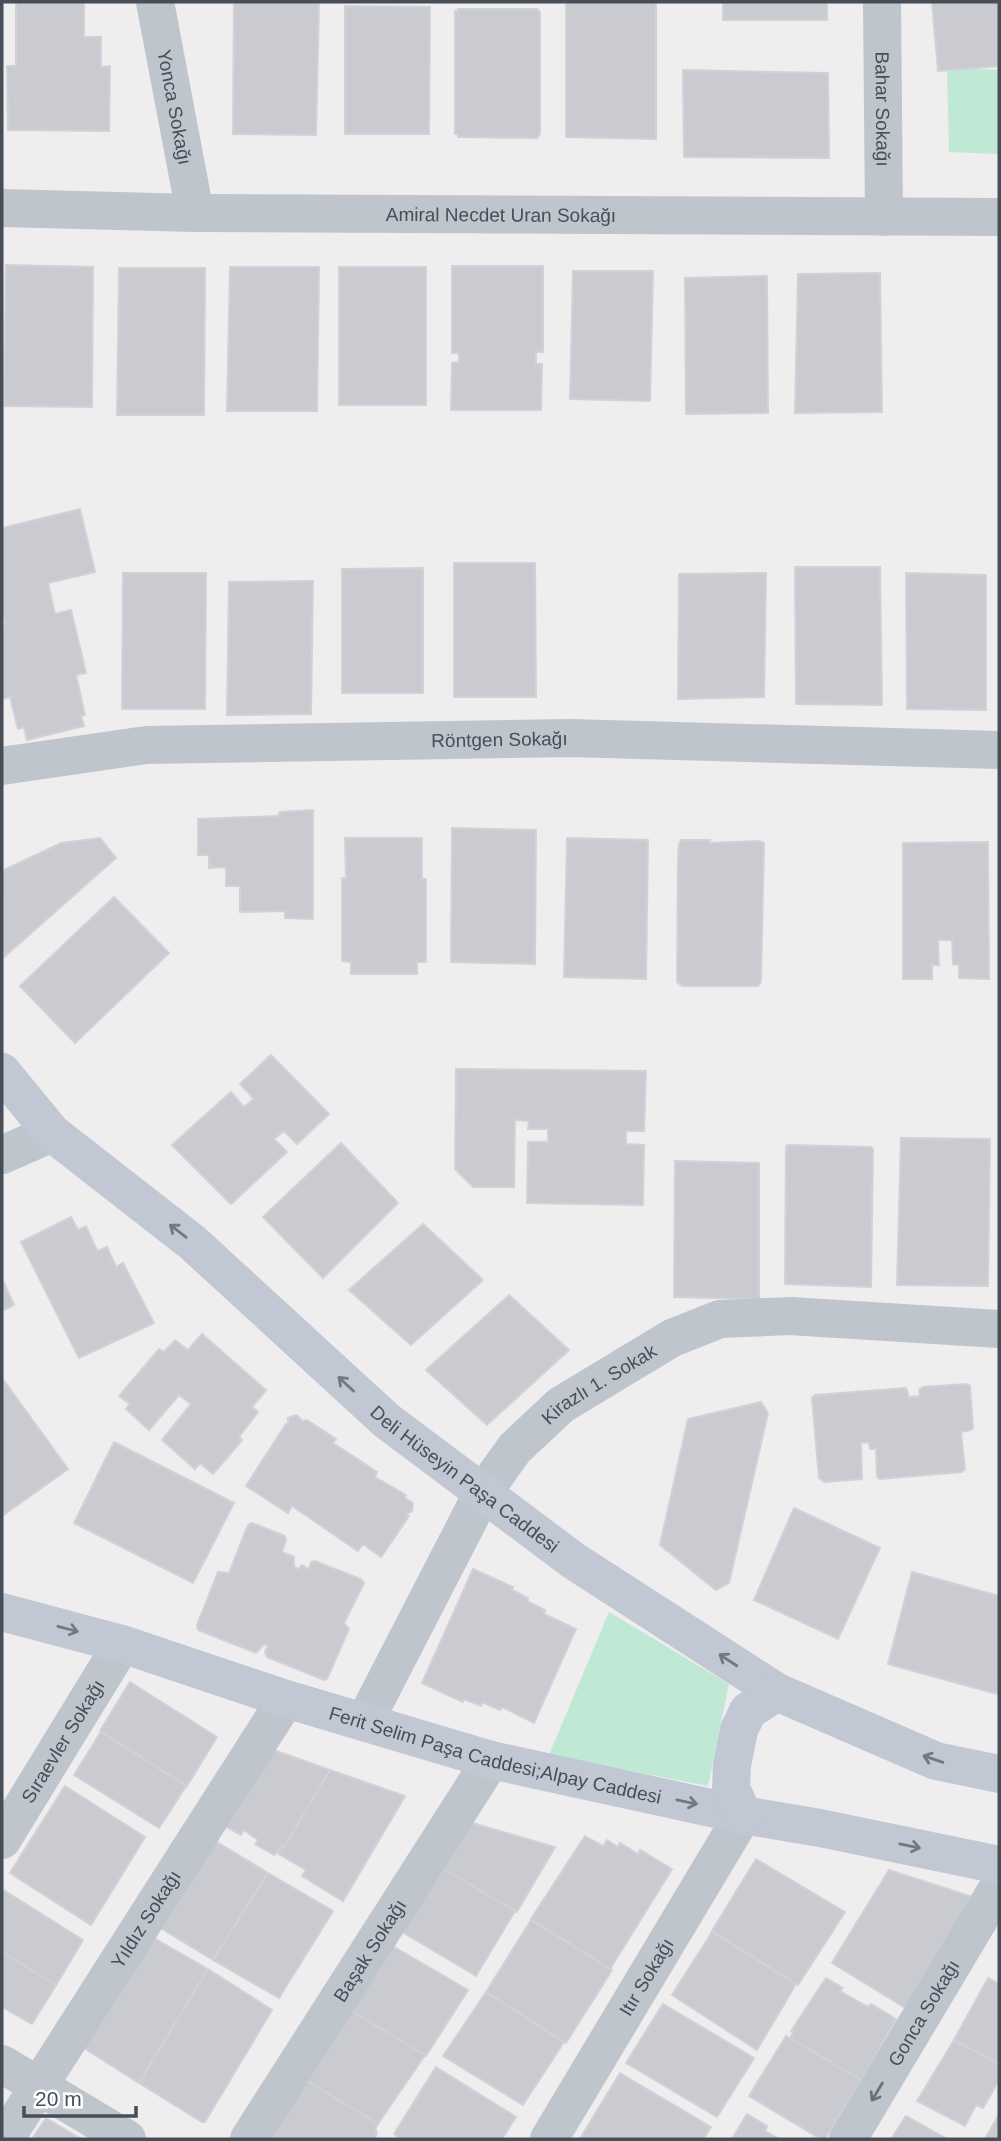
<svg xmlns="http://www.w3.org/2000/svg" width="1001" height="2141" viewBox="0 0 1001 2141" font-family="Helvetica,sans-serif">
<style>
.green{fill:#bfe9d4}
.building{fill:#cacbd1;stroke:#d1d2d8;stroke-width:2}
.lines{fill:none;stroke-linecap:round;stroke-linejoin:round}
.street{stroke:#bfc5cd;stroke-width:38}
.secondary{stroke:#c1c8d4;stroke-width:38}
.oneway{stroke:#727983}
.oneway2{stroke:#6b727b}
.labels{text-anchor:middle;stroke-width:5;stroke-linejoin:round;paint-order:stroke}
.street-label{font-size:19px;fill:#474e58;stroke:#fff}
</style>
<rect width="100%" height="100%" fill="#efeded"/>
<g class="green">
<path d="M947 68 999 70V154L949 152Z"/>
<path d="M609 1612 729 1684 708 1786 549 1755Z"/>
</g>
<g class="building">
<path d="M16 2H84V37H101V67L110 66 109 131 8 130 7 66H16Z"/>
<path d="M234 2H319L316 135 233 134Z"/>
<path d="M566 2H656V139L566 137Z"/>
<rect x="723" y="2" width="104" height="18"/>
<path d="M932 2H999V66L938 71Z"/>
<path d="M345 6 430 7 429 134H345Z"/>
<path d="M458 9H537L540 12V134L537 138 458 137V134H455V11L458 12Z"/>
<path d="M683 70 828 73 829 158 684 157Z"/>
<path d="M6 265 93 267 92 407 4 406Z"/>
<path d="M452 266H543V352H536V364H542L541 410H451L452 363 459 362V353H452Z"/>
<path d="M230 267H319L317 411H227Z"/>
<rect x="339" y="267" width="87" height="138"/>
<path d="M119 268H205L204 415H117Z"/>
<path d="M573 271H653L650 401 570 399Z"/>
<path d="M880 273 882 412 795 413 798 274Z"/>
<path d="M767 276 768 413 686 414 685 278Z"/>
<path d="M80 509 95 572 48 583 55 614 71 610 86 673 76 675 85 715 81 716 84 726 27 740 24 727 18 729 10 697 2 699V625L5 624 2 611V528Z"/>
<path d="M454 563H535L536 697H454Z"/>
<path d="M795 567H880L882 705 796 704Z"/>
<path d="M423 568V693H342V569Z"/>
<path d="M123 573H206L205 709H122Z"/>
<path d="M766 573 764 697 678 699 679 574Z"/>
<path d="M906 573 986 575V710L907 709Z"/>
<path d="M313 581 311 714 227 715 229 582Z"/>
<path d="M313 810V919L285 918V911L240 912V886H226V867L209 868V855H198V819L278 816 280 812Z"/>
<path d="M452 828 536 830 535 964 451 962Z"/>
<path d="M100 838 116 858 4 957 2 871 61 843Z"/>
<path d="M345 838H422V879H426V962H417V974H351V962L342 961V878H346Z"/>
<path d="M567 838 648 840 646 979 564 977Z"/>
<path d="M681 840H710V843L759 841 764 843 761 982 758 986H682L677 982 678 858 679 844Z"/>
<path d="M988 842 989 979 959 978V965L953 964 952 940H938L939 965H932V979H903V843Z"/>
<path d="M114 897 169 953 75 1043 20 986Z"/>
<path d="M271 1055 329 1114 297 1144 284 1131 274 1139 287 1152 231 1204 172 1145 231 1092 244 1107 254 1099 240 1084Z"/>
<path d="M456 1069 646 1071 644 1131H626V1144L644 1145 643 1205 527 1203 528 1142H548V1129H528L529 1121 515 1120 514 1187H473L455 1169Z"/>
<path d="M901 1138 990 1139 988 1286 897 1285Z"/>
<path d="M341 1143 398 1203 323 1278 263 1217Z"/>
<path d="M788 1145 871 1147 873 1149 871 1287 785 1284 786 1147Z"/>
<path d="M675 1161 759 1163V1299L674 1297Z"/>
<path d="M71 1217 78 1230 86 1226 97 1251 107 1247 116 1267 123 1263 154 1323 79 1358 21 1242Z"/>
<path d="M423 1224 483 1280 411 1345 349 1290Z"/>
<path d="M2 1279 14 1305 2 1311Z"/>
<path d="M509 1295 569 1350 487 1425 426 1370Z"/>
<path d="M202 1334 266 1390 252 1407 258 1412 239 1437 242 1440 213 1474 200 1463 195 1469 162 1440 191 1404 179 1395 149 1430 126 1409 130 1404 119 1396 159 1349 164 1352 175 1340 188 1350Z"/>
<path d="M2 1378 68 1469 2 1516Z"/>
<path d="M966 1384 970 1386 973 1428 971 1430 961 1432 965 1469 962 1472 880 1479 877 1477 876 1449H870L869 1442 861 1443 862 1479 824 1482 819 1478 812 1398 815 1395 906 1388 909 1397 920 1396 919 1390 923 1387Z"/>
<path d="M761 1402 768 1413 729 1583 716 1590 660 1545 688 1419Z"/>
<path d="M296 1415 303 1421 307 1420 336 1439 333 1443 377 1472 375 1477 406 1495 405 1498 413 1503 412 1511 406 1514 409 1516 381 1557 363 1544 358 1551 292 1506 288 1513 246 1486 286 1424H288V1418Z"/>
<path d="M114 1442 234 1503 193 1583 74 1523Z"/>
<path d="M794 1508 880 1548 838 1639 754 1600Z"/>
<path d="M252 1523 285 1536 286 1540 282 1552 294 1557V1567L299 1569 302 1565 309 1569 311 1562 315 1561 361 1579 364 1583 344 1623 349 1629 327 1679 324 1680 267 1657 265 1651 268 1646 264 1644 256 1653 198 1630 197 1625 218 1572 229 1573 248 1525Z"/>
<path d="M473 1569 513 1587 512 1590 528 1598 527 1601 545 1610 544 1614 576 1629 534 1723 502 1707 500 1710 482 1702 481 1706 464 1699 463 1702 422 1683Z"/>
<path d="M912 1572 999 1596V1685L997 1694 888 1664Z"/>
<path d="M130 1682 217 1737 187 1786 100 1731Z"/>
<path d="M101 1732 186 1786 159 1828 74 1775Z"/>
<path d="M268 1748 330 1770 284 1847 281 1846 274 1855 255 1844 258 1840 244 1830 241 1835 223 1825Z"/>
<path d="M330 1770 405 1796 343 1901 302 1876 306 1870 277 1853 281 1846 284 1847Z"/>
<path d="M65 1786 145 1837 91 1925 10 1873Z"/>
<path d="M462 1820 555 1847 517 1912 436 1865Z"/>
<path d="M585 1836 603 1846 607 1840 618 1847 620 1843 638 1854 640 1850 672 1869 610 1969 531 1919Z"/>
<path d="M212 1839 268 1873 213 1960 157 1926Z"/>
<path d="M756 1859 845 1912 798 1985 712 1931Z"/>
<path d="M432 1862 515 1911 476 1976 392 1926Z"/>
<path d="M889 1870 976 1898 907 2009 832 1963Z"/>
<path d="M268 1873 333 1911 279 1998 213 1960Z"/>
<path d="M2 1889 83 1940 56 1985 2 1952Z"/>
<path d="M531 1920 612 1970 566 2043 486 1992Z"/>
<path d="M712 1932 796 1984 757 2050 672 1995Z"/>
<path d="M152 1937 208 1969 139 2083 84 2048Z"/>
<path d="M384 1941 468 1990 426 2056 342 2006Z"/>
<path d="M2 1952 56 1985 32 2024 2 2007Z"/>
<path d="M208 1969 272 2010 205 2122H202L139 2083Z"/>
<path d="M826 1978 843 1988 840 1991 868 2007 871 2004 896 2019 861 2080 790 2038 793 2032 791 2031Z"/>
<path d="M988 1978 999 1984V2064L954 2040Z"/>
<path d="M486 1992 564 2042 523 2105 443 2056Z"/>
<path d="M663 2004 754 2058 717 2117 626 2063Z"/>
<path d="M341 2005 425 2055 378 2124 297 2075Z"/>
<path d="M786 2036 861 2080 825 2139H821L749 2096Z"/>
<path d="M954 2040 999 2064V2080L983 2108 976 2105 965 2126 917 2101Z"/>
<path d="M436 2067 516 2117 502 2139H401L394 2134Z"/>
<path d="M620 2073 711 2127 703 2139H585L581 2137Z"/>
<path d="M297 2075 378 2124 375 2130 377 2132 375 2139H256Z"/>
<path d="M747 2114 767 2126 765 2131 779 2139H732Z"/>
<path d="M999 2114V2139H985Z"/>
<path d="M906 2116 947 2139H891Z"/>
<path d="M46 2118 81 2139H32Z"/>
</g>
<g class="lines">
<g class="street">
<path id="s1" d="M155 2 195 213"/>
<path id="s2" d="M882 2 884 217"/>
<path id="s3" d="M2 208 195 213 999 217"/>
<path id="s4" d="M2 766 146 745 570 738 999 750"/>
<path d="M2 1155 52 1133"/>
<path id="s5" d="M365 1721 482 1494 515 1448 561 1405 672 1338 720 1319 790 1316 999 1329"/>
<path id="s6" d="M2 1840 122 1644"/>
<path d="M2 2064 127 2139"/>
<path id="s7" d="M5 2139 286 1699"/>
<path id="s8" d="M249 2139 491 1760"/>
<path id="s9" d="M549 2139 743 1815"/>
<path id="s10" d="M848 2139 999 1886"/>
</g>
<g class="secondary">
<path id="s11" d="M2 1072 52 1133 193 1243 387 1421 574 1561 777 1692 936 1761 999 1774"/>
<path id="s12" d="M2 1612 122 1644 286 1699 491 1760 743 1815 820 1828 999 1865"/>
<path d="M743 1815 731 1788 732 1765 739 1730 748 1711 777 1692"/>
</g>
</g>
<defs><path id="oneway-shaft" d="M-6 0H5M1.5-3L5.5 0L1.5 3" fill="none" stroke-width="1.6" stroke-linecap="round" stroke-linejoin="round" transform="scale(1.75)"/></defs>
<g class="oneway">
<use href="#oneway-shaft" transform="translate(178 1231) rotate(-142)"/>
<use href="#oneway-shaft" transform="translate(346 1384) rotate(-137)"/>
<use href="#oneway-shaft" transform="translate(68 1629) rotate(15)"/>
<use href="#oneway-shaft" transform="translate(728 1660) rotate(-147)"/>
<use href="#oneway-shaft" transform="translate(933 1759) rotate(-161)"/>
<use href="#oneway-shaft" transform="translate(687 1802) rotate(12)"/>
<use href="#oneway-shaft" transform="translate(910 1846) rotate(12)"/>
</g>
<use class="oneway2" href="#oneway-shaft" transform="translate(877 2092) rotate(121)"/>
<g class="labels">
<g class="street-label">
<text dy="7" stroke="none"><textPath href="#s1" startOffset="107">Yonca Sokağı</textPath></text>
<text dy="7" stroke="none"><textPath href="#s2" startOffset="107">Bahar Sokağı</textPath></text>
<text dy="7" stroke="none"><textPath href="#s3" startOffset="499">Amiral Necdet Uran Sokağı</textPath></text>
<text dy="7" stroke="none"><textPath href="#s4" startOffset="499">Röntgen Sokağı</textPath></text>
<text dy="7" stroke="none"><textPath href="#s5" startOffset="418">Kirazlı 1. Sokak</textPath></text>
<text dy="7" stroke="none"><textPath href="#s11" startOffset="618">Deli Hüseyin Paşa Caddesi</textPath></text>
<text dy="7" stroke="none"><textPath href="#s6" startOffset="116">Sıraevler Sokağı</textPath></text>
<text dy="7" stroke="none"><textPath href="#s12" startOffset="514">Ferit Selim Paşa Caddesi;Alpay Caddesi</textPath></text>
<text dy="7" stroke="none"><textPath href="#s7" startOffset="261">Yıldız Sokağı</textPath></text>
<text dy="7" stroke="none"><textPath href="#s8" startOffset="224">Başak Sokağı</textPath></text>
<text dy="7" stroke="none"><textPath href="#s9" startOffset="189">Itır Sokağı</textPath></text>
<text dy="7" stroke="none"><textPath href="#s10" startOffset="147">Gonca Sokağı</textPath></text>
</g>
</g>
<rect width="1001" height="2141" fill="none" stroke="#474e58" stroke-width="7"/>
<path d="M24 2106v10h112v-10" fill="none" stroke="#474e58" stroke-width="3.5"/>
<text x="35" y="2106" font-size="21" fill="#474e58" stroke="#ffffff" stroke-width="5" paint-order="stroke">20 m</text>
</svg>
